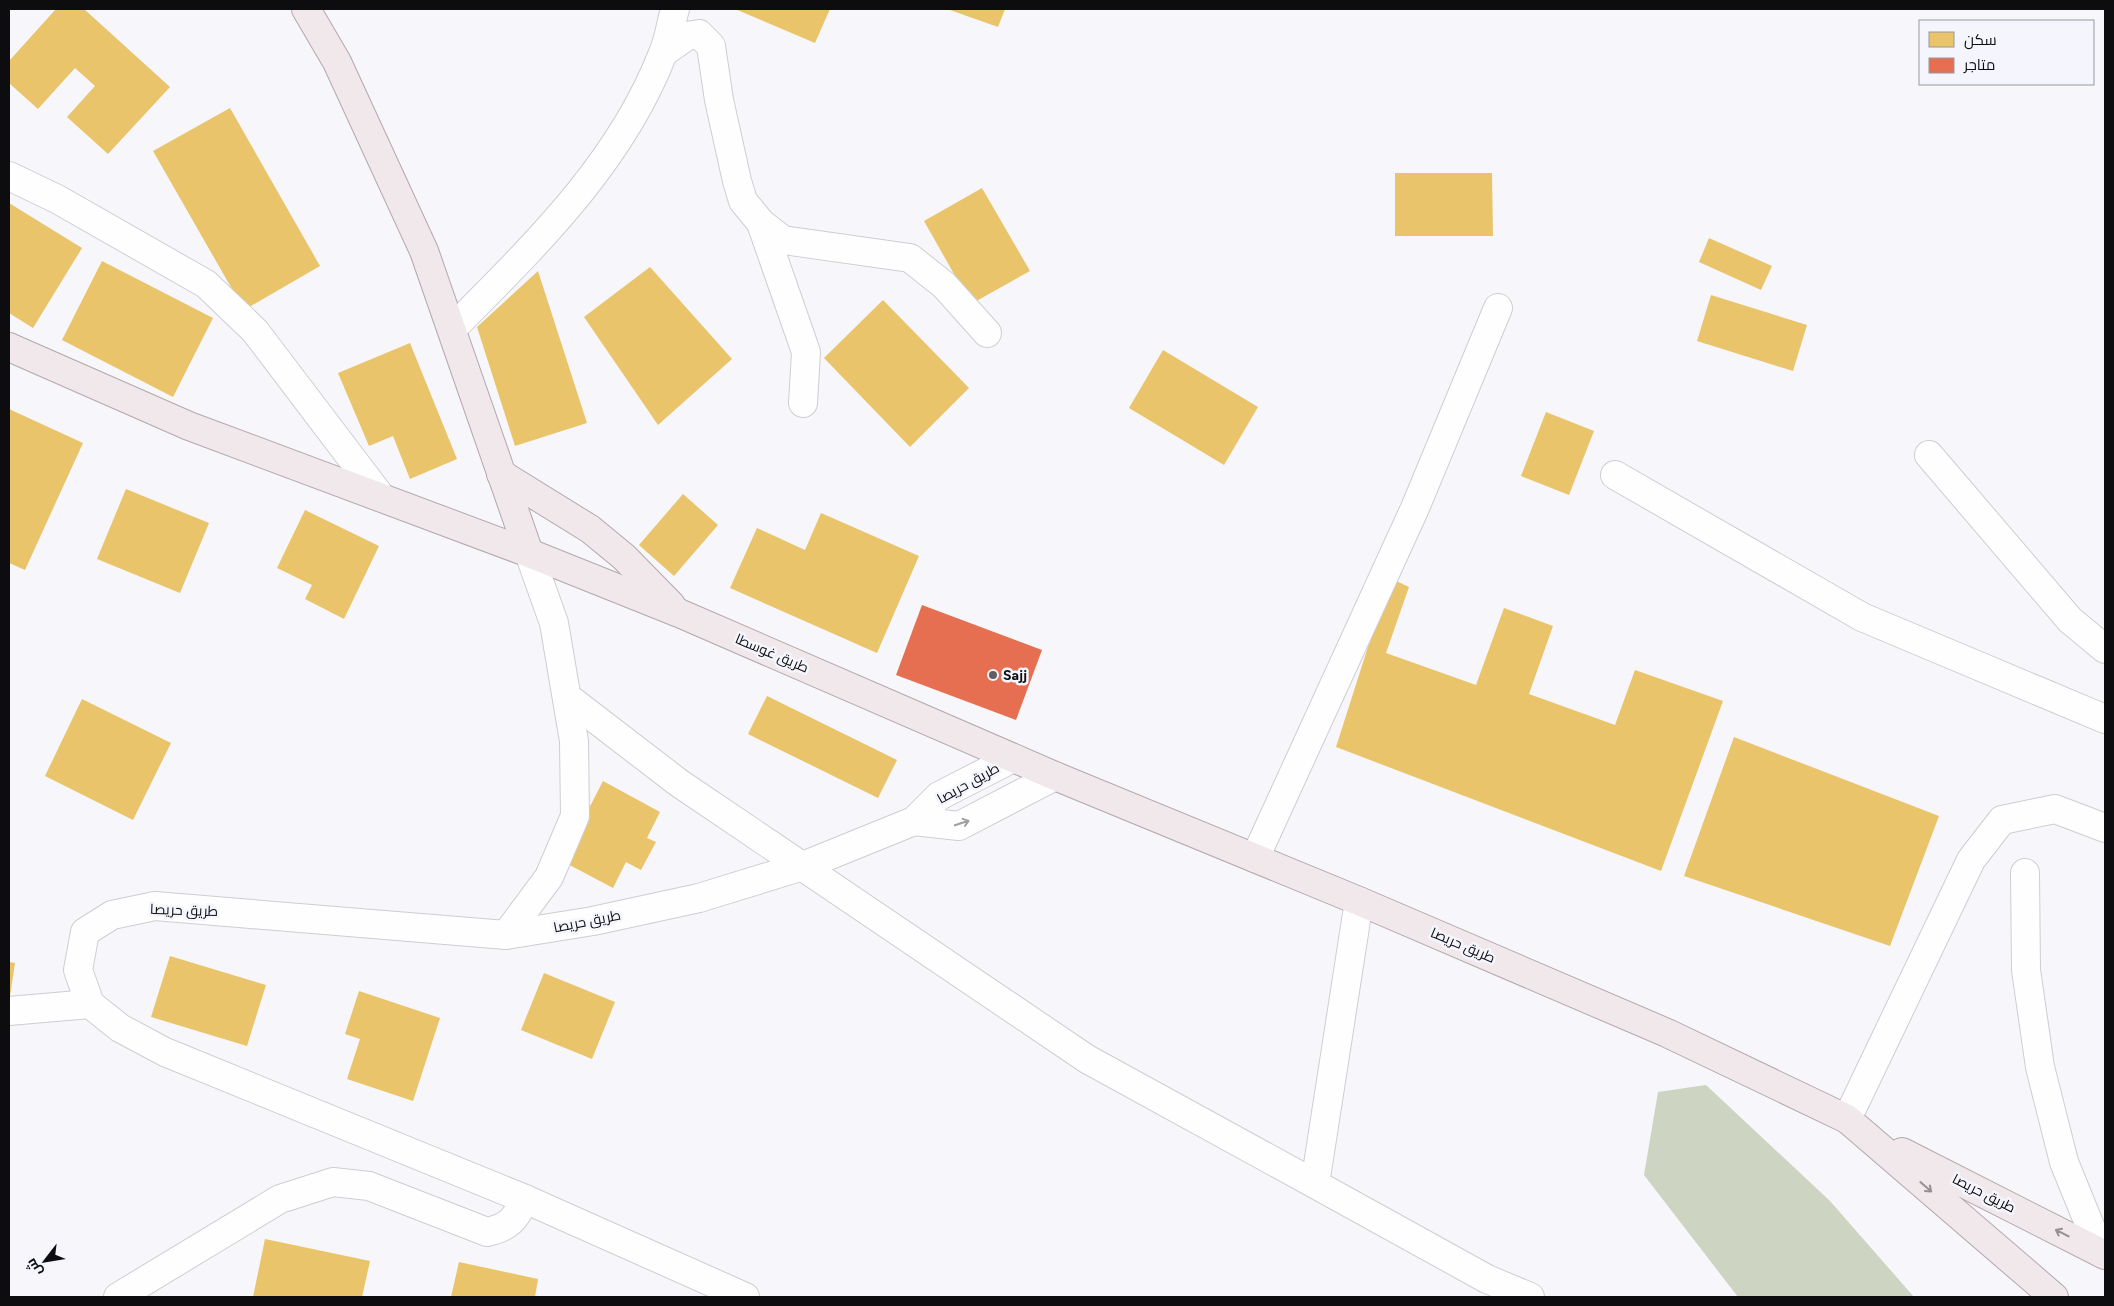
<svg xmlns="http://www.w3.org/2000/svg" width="2114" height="1306" viewBox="0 0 2114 1306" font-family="Figtree,Cairo,sans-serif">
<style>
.forest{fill:#cdd4c1}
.homes{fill:#e9c46a}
.shops{fill:#e76f51}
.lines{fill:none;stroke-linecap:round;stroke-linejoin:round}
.minor-casing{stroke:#ceced2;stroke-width:30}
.major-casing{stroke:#b5a7ab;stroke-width:30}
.minor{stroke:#fefefe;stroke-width:28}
.major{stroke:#f0e8ea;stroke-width:28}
.oneway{stroke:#9e9e9e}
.oneway2{stroke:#959092}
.poi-dot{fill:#5f5f62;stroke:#f4f5fd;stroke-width:2}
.labels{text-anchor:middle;stroke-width:5;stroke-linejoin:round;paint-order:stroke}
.street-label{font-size:14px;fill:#0d0d0f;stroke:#f4f5fd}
.poi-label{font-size:14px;font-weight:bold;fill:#0d0d0f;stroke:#f4f5fd;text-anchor:start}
</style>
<rect width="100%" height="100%" fill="#f6f6fb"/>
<path class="forest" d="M1706 1085 1830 1201 1914 1297H1738L1644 1175 1658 1092Z"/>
<g class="homes">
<path d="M56 9H84L170 87 108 154 67 117 95 86 75 68 38 109 9 83V61Z"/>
<path d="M735 9H830L815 43Z"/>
<path d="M947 9H1005L998 27Z"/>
<path d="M230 108 320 266 244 310 153 151Z"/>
<path d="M1395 173H1492L1493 236H1395Z"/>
<path d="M982 188 1030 271 971 304 924 221Z"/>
<path d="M9 203 82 248 33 328 9 313Z"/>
<path d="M1709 238 1772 266 1761 290 1699 262Z"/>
<path d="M102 261 213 318 173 397 62 340Z"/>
<path d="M650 267 732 359 658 425 584 317Z"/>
<path d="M538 271 587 423 515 446 477 327Z"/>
<path d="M1711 295 1807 325 1793 371 1697 341Z"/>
<path d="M883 300 969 388 910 447 824 358Z"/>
<path d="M410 343 457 459 410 479 393 436 369 446 338 373Z"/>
<path d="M1163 350 1258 407 1224 465 1129 408Z"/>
<path d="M9 409 83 443 25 570 9 563Z"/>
<path d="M1546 412 1594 431 1569 495 1521 476Z"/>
<path d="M126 489 209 523 180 593 97 559Z"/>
<path d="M683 494 718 525 674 576 639 545Z"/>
<path d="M305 510 379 546 344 619 305 599 312 585 277 568Z"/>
<path d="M821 513 919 556 877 653 730 588 757 528 805 550Z"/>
<path d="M1390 578 1409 587 1386 653 1476 685 1504 608 1553 626 1529 694 1615 725 1635 670 1723 701 1661 871 1336 747Z"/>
<path d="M767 696 897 760 878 798 748 734Z"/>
<path d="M82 699 171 743 133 820 45 776Z"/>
<path d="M1734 737 1939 816 1890 946 1684 876Z"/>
<path d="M603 781 660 812 647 838 656 842 641 870 626 862 613 888 562 861Z"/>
<path d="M170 956 266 985 247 1046 151 1017Z"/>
<path d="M9 962 15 963 10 996H9Z"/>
<path d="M544 973 615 1002 592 1059 521 1030Z"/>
<path d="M359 991 440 1018 413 1101 347 1079 360 1039 345 1034Z"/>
<path d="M265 1239 370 1261 362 1297H253Z"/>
<path d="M459 1262 538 1279 535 1297H451Z"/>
</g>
<path class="shops" d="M922 605 1042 650 1016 720 896 675Z"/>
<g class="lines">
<defs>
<g id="minor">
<path d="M664 52 687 36 699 34 711 46 719 100 737 181 743 201 761 223 783 240 910 258 944 285 987 333"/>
<path d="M9 176 57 199 206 284 255 331 381 497"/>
<path d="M761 223 806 352 803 403"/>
<path d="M452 329C534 246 620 164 663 53 669 39 671 23 675 9"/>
<path d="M1929 455 2070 620 2105 649"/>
<path d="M1615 475 1862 617 2105 719"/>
<path d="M567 697 679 783 1087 1059 1315 1184 1359 901"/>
<path d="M914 821 959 826 1055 776"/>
<path d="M1255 858 1415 508 1498 308"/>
<path d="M2025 873 2026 970 2040 1067 2064 1162 2101 1253"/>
<path d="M506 935 549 877 575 816 574 741 554 623 529 553"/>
<path d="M9 1011 90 1004"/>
<path d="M1847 1119 1971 860 2002 820 2055 809 2105 828"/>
<path d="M1315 1184 1487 1279 1530 1297"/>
<path d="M118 1297 280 1199 333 1182 369 1186 487 1232C509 1227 515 1220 525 1199"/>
<path d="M745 1297 525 1199 165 1052 120 1028 90 1004 78 970 85 932 112 915 155 906 506 935 593 921 699 898 803 866 914 821 939 796 1013 758"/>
</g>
<g id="major">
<path d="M306 9 337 62 424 251 529 553"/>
<path d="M9 347 189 426 529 553 679 613 1055 776 1359 901 1667 1033 1847 1119 2054 1297"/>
<path d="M501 474 590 529 624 557 671 605"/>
<path d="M1902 1152 2105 1255"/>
</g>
</defs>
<use href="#minor" class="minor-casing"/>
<use href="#major" class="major-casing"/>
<use href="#minor" class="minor"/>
<use href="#major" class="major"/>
</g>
<defs><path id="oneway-shaft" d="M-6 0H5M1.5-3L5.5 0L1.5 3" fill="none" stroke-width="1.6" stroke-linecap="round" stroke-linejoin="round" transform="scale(1.25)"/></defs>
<use class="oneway" href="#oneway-shaft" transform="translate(962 823) rotate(-18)"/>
<g class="oneway2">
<use href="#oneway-shaft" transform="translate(1926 1187) rotate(41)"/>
<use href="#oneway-shaft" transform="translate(2062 1233) rotate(-153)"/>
</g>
<circle class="poi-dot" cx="993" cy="675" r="5"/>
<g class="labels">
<g class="street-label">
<text transform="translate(772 653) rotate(23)" y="5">طريق غوسطا</text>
<text transform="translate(968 783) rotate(-29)" y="5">طريق حريصا</text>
<text transform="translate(184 910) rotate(2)" y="5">طريق حريصا</text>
<text transform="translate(587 921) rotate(-11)" y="5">طريق حريصا</text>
<text transform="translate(1463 945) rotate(23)" y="5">طريق حريصا</text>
<text transform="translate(1984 1193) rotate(27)" y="5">طريق حريصا</text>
</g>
<g class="poi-label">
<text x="1003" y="680">Sajj</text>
</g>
</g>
<rect width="2114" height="1306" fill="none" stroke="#0d0d0f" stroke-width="20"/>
<rect x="1919" y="20" width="175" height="65" fill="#f4f5fd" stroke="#98989e"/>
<rect x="1929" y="32" width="25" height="15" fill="#e9c46a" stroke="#98989e"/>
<text x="1964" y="45" font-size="15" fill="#0d0d0f">سكن</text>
<rect x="1929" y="58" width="25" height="15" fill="#e76f51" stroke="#98989e"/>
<text x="1964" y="70" font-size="15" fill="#0d0d0f">متاجر</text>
<g transform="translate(45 1261) rotate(239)" stroke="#f4f5fd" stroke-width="4" paint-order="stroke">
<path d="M0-4L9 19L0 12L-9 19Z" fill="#0d0d0f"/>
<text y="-8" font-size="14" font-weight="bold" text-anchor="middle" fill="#0d0d0f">ش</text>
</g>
</svg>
